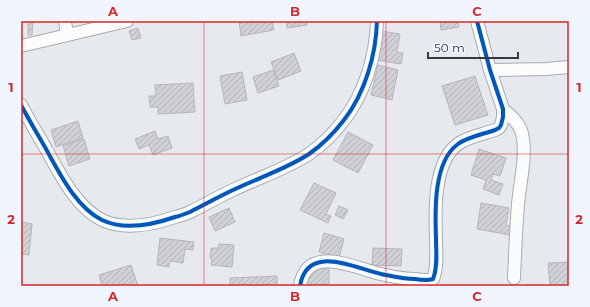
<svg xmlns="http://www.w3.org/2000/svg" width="590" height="307" viewBox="0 0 590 307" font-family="Montserrat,sans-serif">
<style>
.building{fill:url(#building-hatch);stroke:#b6b6ba}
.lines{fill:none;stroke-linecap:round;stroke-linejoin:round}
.minor-casing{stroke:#a9abaf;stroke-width:14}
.minor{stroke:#fbfcfc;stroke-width:12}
.cycleway-casing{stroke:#f0f5ff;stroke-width:6}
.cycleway{stroke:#0057b8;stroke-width:4}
.grid{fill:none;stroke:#d62828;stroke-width:1;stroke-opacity:0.55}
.neatline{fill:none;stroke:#d62828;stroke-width:1.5}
.grid-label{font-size:13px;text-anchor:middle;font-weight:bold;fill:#d62828}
</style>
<defs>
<pattern id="building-hatch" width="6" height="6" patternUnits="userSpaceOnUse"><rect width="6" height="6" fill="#d0d1d4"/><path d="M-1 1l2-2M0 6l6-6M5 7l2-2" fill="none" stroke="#b3b4b7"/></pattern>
</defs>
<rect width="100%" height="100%" fill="#e6e9ee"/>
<g class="building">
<path d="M28 21 33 22 32 35H28Z"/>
<path d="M239 21H272L274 30 241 36Z"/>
<path d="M286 21H307V25L287 28Z"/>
<path d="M440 21H458L459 27 441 30Z"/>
<path d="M138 28 141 38 132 40 129 31Z"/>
<path d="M381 31 400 34 397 52 403 53 401 64 376 60Z"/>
<path d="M294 53 301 71 278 80 271 62Z"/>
<path d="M378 65 398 70 392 100 371 95Z"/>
<path d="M273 70 279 86 258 93 253 77Z"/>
<path d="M242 72 247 100 225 104 220 76Z"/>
<path d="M475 76 488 115 455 125 442 86Z"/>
<path d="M193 83 195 112 158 114V107H150L149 96H156L155 85Z"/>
<path d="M78 121 83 138 56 147 51 130Z"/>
<path d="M155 131 158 139 168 136 172 148 153 155 149 145 139 149 135 139Z"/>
<path d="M348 132 373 145 358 173 333 160Z"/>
<path d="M84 139 90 159 69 166 63 146Z"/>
<path d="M479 149 506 158 500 176 493 174 491 180 503 184 499 195 483 189 486 180 471 175Z"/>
<path d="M314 183 336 193 326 214 331 216 328 223 300 210Z"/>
<path d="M481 203 509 208 506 225 511 226 510 235 477 229Z"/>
<path d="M339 206 348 210 343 219 335 215Z"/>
<path d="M229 208 235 222 215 231 209 217Z"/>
<path d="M21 222 32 224 29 255 21 254Z"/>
<path d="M324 233 344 239 339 258 319 252Z"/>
<path d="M160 238 194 242 193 250 185 249 183 263 170 261 169 267 157 265Z"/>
<path d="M219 244 234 245 232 267 211 265 212 259 210 258 211 248H218Z"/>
<path d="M373 248 402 249 401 266 372 265Z"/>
<path d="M569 262V286H550L548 263Z"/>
<path d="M131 265 138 286H102L99 275Z"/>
<path d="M301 266H329V284H325V286H301Z"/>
<path d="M277 276V286H230V278Z"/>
</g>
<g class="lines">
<defs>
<g id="minor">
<path d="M65 21 67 35"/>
<path d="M21 46 127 21"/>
<path d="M490 70 546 69 569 67"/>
<path d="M21 105C29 120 38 135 46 149 60 174 76 207 102 220 125 231 152 225 175 217 180 216 185 214 190 212 204 205 218 197 233 190 258 178 286 169 309 154 322 145 334 133 344 120 365 93 376 55 377 21"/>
<path d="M503 109C510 115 517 121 521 130 528 152 520 181 518 204 516 229 515 253 514 278"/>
<path d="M300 286C307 243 354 268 381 274 391 276 403 279 415 279 421 280 427 281 433 279 438 267 436 252 436 239 435 212 433 162 458 144 467 137 484 134 495 130L499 128 501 125 503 117V109L490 70 477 21"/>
</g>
</defs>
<use href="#minor" class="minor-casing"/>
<use href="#minor" class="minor"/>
<defs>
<g id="cycleway">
<path d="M21 105C29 120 38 135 46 149 60 174 76 207 102 220 125 231 152 225 175 217 180 216 185 214 190 212 204 205 218 197 233 190 258 178 286 169 309 154 322 145 334 133 344 120 365 93 376 55 377 21"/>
<path d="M300 286C307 243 354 268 381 274 391 276 403 279 415 279 421 280 427 281 433 279 438 267 436 252 436 239 435 212 433 162 458 144 467 137 484 134 495 130L499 128 501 125 503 117V109L490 70 477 21"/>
</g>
</defs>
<use href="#cycleway" class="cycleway-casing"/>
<use href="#cycleway" class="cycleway"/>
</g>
<path class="grid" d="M204 21V286M386 21V286M21 154H569"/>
<rect width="590" height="307" fill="none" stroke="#f0f5ff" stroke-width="44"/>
<path d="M428 52v6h90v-6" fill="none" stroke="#36383b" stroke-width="2"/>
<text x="434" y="52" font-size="12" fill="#36383b" stroke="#f0f5ff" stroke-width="3" paint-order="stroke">50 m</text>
<rect x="22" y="22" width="546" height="263" class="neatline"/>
<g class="grid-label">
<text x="113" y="16">A</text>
<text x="295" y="16">B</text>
<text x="477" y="16">C</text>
<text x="11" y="92">1</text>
<text x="579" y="92">1</text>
<text x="11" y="224">2</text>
<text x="579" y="224">2</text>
<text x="113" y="301">A</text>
<text x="295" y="301">B</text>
<text x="477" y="301">C</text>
</g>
</svg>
